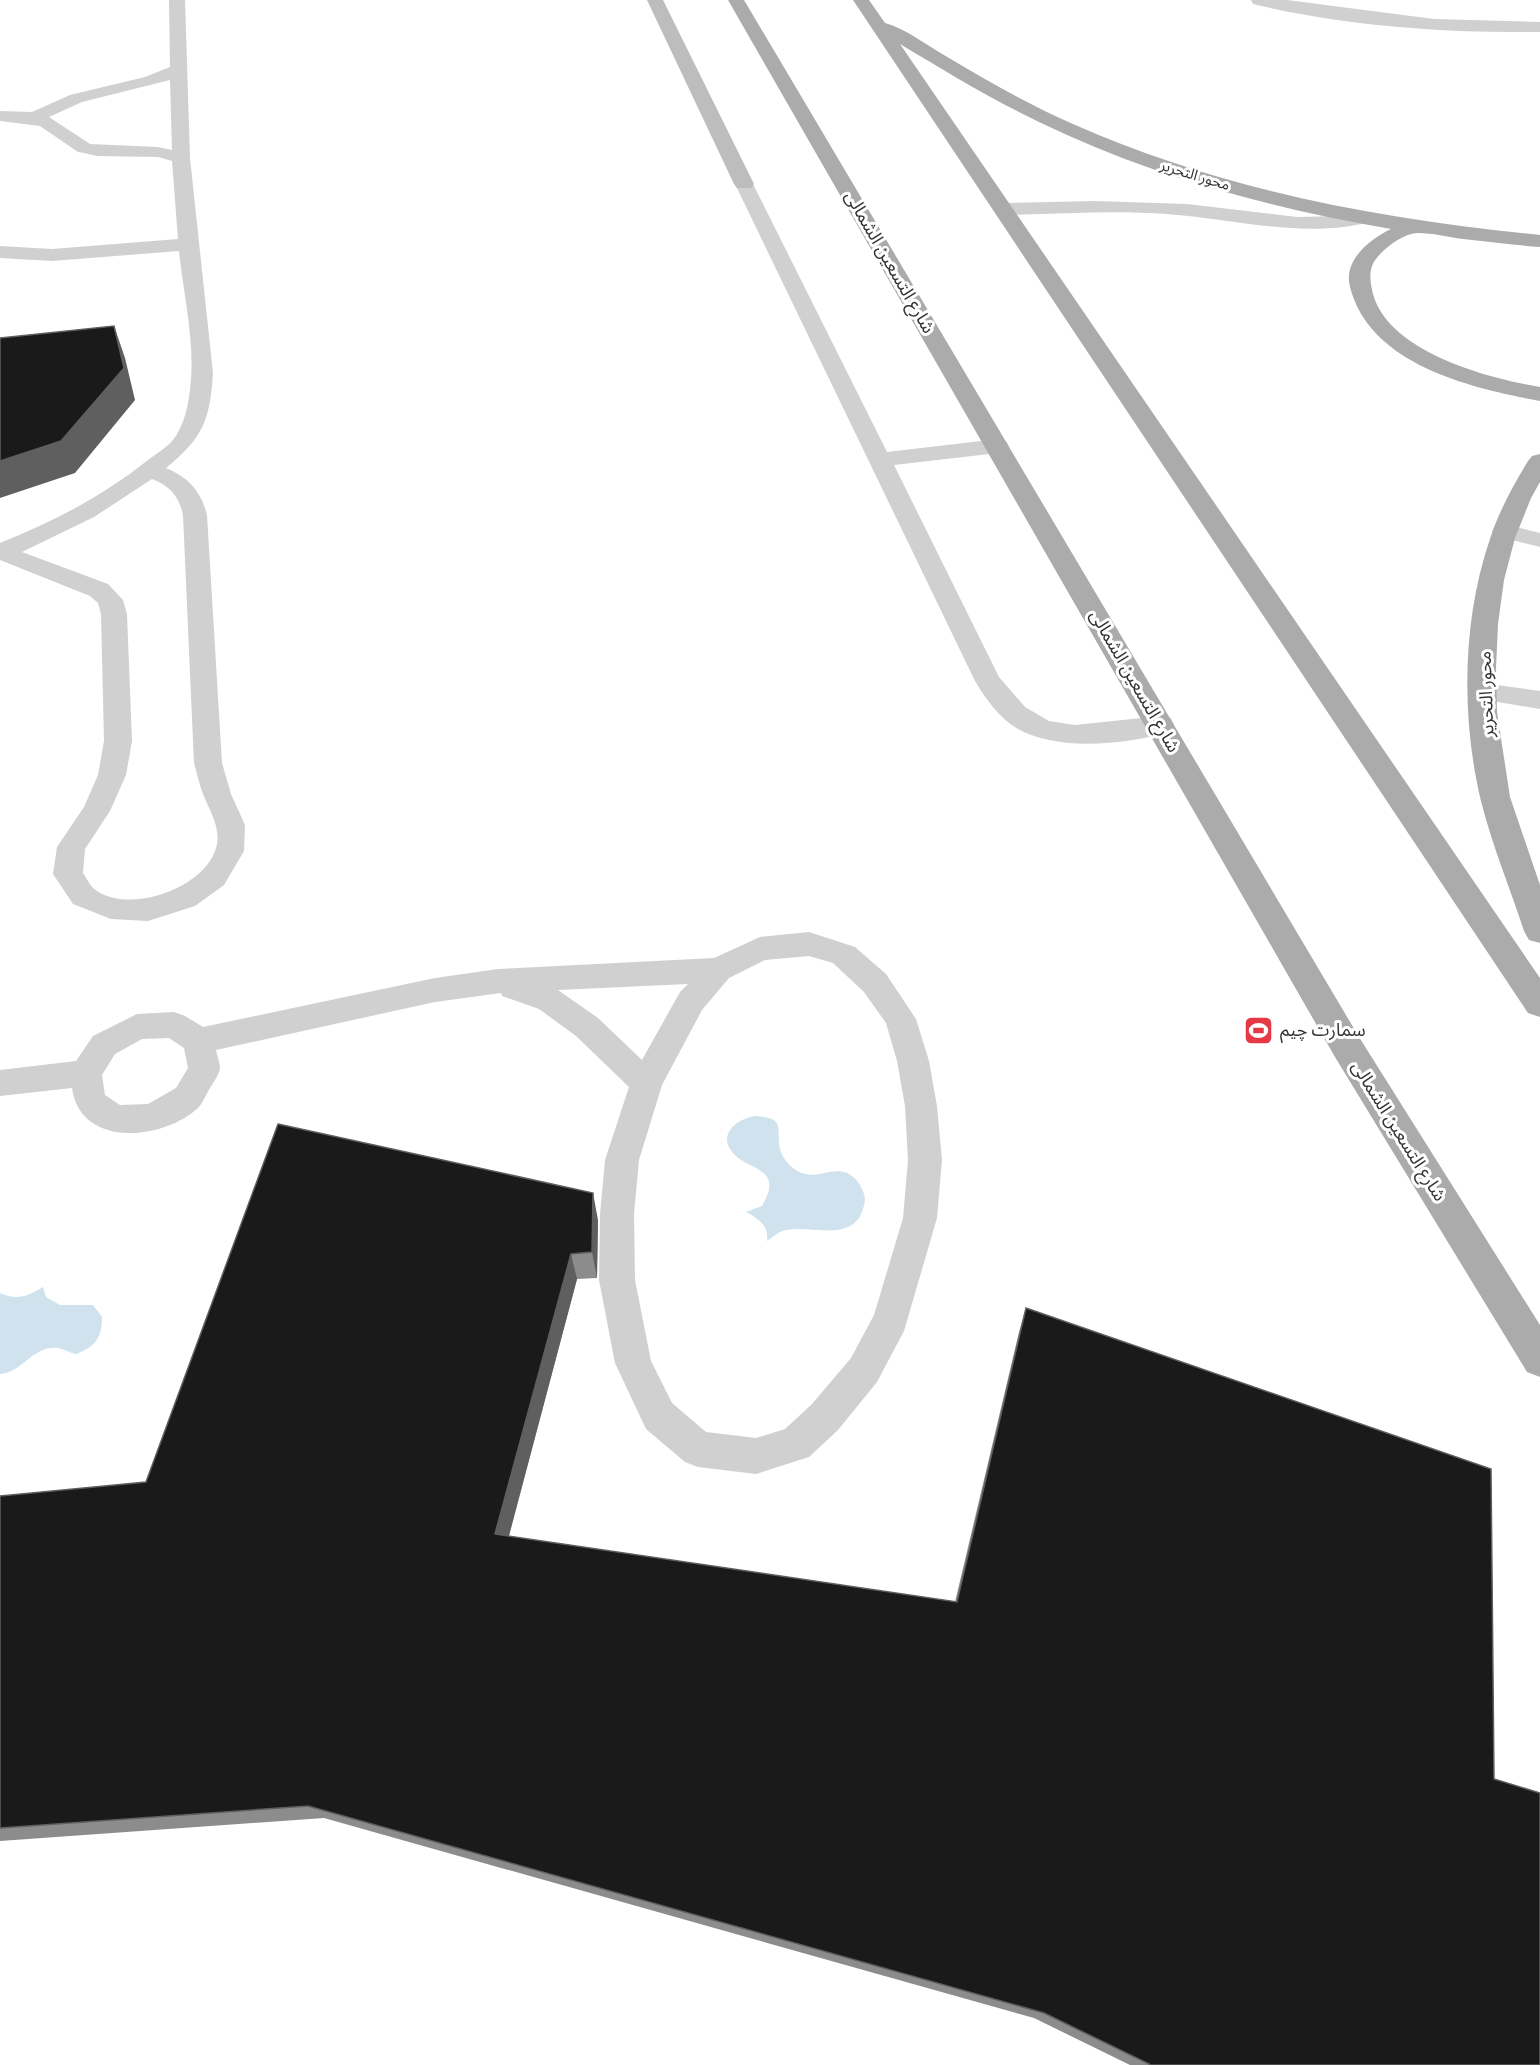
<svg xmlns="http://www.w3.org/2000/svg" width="1540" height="2065" viewBox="0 0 1540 2065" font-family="'Exo 2','Noto Sans Arabic',sans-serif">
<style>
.water{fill:#cfe2ee}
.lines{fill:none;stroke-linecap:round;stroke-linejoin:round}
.lane{fill:#d0d0d0;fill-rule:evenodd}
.street{fill:#d0d0d0;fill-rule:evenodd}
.secondary{fill:#bdbdbd;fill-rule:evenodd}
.primary{fill:#ababab;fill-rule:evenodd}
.wall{fill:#8c8c8c}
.shaded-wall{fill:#5f5f5f}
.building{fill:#1a1a1a;stroke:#5f5f5f;stroke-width:1.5}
.labels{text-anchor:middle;stroke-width:6;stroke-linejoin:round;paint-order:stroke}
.far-street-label{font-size:15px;fill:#333;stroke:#fff}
.street-label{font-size:18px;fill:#333;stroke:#fff}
.poi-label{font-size:18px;fill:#333;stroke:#fff;text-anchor:start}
</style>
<rect width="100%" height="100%" fill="#fff"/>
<g class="water">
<path d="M757 1116C781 1119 778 1122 779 1142 779 1155 790 1169 802 1173 818 1179 832 1167 847 1173 856 1177 861 1185 864 1194 866 1200 864 1206 862 1212 850 1242 811 1225 787 1230 779 1231 773 1237 767 1241 769 1226 759 1219 746 1212L762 1206C785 1167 748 1171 733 1153 716 1134 739 1117 757 1116Z"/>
<path d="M43 1287 46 1297 60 1305H93L102 1317C102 1338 95 1347 76 1354 70 1353 64 1349 58 1348 33 1345 22 1373 0 1374V1293C17 1301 28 1296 43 1287Z"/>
</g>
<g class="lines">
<g class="lane">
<path d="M169 0H185L190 158 213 373C210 420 203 438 166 468 189 478 201 491 207 515L222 763 231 794 245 825 244 851 224 885 195 906 148 921 111 919 73 904 53 874 57 847 84 807 98 775 104 741 101 614 98 603 90 596 0 560V543C53 522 103 496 148 460 156 454 166 448 173 440 182 429 187 411 189 397 197 349 184 299 179 251L52 261 0 258V246L52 249 178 239 172 161 158 157 97 156 84 153 78 152 40 126 0 121V111L32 112 70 95 145 77 170 67ZM170 80 172 150 158 147 90 144 49 117 82 102ZM152 479C170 486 179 496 183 515L194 763C197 773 199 784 203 794 210 812 223 830 215 851 202 889 126 916 93 888 89 884 86 877 83 873L85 849 110 811 126 775 132 741 127 614 123 600 108 584 22 552 94 517Z"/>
<path d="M744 178 751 180 887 452 998 439 1006 441 1009 446 1006 451 998 453 894 465 999 677 1025 707 1049 721 1075 725 1161 716 1171 718 1174 725 1171 732C1126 744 1059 752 1018 729 1000 719 985 698 975 681L735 184 737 180Z"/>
<path d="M1095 201 1187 204 1297 217 1342 216 1364 212 1371 214 1374 218 1371 222C1303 239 1235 219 1167 214 1113 210 1058 214 1003 215L996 213 993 209 996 205 1003 203Z"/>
<path d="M1504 524 1540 533V547L1496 536 1492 531 1496 526Z"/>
<path d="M1483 683 1540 691V709L1474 698 1470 692 1474 686Z"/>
<path d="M809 932 855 947 886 974 916 1019 929 1061 937 1106 942 1160 937 1218 904 1331 877 1382 838 1430 809 1457 756 1474 698 1467 685 1462 646 1429 615 1363 599 1280 600 1214 605 1160 629 1087 576 1036 539 1009 502 996 501 993 435 1002 216 1050C217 1055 220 1063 220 1068 219 1075 213 1083 210 1088 206 1094 203 1103 198 1108 162 1141 80 1148 72 1088L0 1096V1070L76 1061 93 1036 137 1014 174 1012 185 1016 203 1027 435 978 498 969 714 958 760 937ZM809 956 833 963 864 992 886 1023 897 1061 905 1106 908 1160 903 1218 874 1315 851 1358 812 1404 785 1429 756 1438 706 1432 672 1403 651 1361 635 1280 634 1214 639 1160 662 1085 702 1010 729 978 765 960ZM688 984 680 992 642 1060 598 1018 558 990ZM169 1038 184 1048 188 1068 176 1088 148 1104 120 1105 105 1095 102 1075 115 1054 142 1039Z"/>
</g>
<path class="street" d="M1251 0H1287L1434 19 1540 22V32C1446 33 1344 26 1253 4Z"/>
<path class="secondary" d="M647 0H663L754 184 751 188H737L734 184Z"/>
<g class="primary">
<path d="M728 0H744L1359 1037 1540 1325V1377L1527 1372 1335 1057Z"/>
<path d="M853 0H869L885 23C907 29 929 47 949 58 989 82 1030 105 1073 124 1222 190 1379 219 1540 235V247C1514 245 1489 242 1463 239 1448 237 1432 233 1418 233 1404 233 1384 248 1376 259 1368 269 1370 282 1373 294 1389 352 1487 378 1540 387V401C1471 388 1370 365 1350 287 1343 260 1370 239 1391 229 1270 208 1150 176 1039 122 991 99 945 71 900 44L1540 978V1017L1528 1013Z"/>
<path d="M1540 454V482L1531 498 1515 538 1504 580 1498 624 1496 668 1497 712 1510 797 1540 885V943L1529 940 1524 931C1510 888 1492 845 1481 801 1461 718 1462 620 1490 539 1499 511 1513 486 1528 461L1532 456Z"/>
</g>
</g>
<path class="wall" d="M598 1220 597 1278 577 1279 509 1536 955 1602 1019 1332 1026 1308 1494 1779 1540 2065H1130L1034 2018 324 1818 0 1841V1496L146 1482Z"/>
<g class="shaded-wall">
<path d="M114 326 125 358 135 400 75 473 0 498V461Z"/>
<path d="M593 1193 598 1220 597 1278 592 1252Z"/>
<path d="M571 1254 577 1279 504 1554 495 1534Z"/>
</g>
<g class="building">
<path d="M114 326 124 368 61 441 0 461V338Z"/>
<path d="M278 1124 593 1193 592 1252 571 1254 495 1534 957 1602 1026 1308 1491 1469 1494 1779 1540 1793V2065H1151L1044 2013 308 1806 0 1828V1496L146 1482Z"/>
</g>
<defs>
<symbol id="stadium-square" viewBox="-11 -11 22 22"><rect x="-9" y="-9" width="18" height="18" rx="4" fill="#e63946" stroke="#fff"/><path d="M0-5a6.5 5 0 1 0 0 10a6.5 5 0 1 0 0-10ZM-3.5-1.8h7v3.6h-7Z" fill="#fff"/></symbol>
</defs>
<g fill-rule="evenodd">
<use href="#stadium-square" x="1242" y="1014" width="33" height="33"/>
</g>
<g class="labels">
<g class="far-street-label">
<text transform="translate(1195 175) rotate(17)" y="5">محور التحرير</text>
</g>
<g class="street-label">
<text transform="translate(890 262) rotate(60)" y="6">شارع التسعين الشمالى</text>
<text transform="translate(1135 681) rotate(60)" y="6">شارع التسعين الشمالى</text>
<text transform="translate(1486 694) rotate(-92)" y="6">محور التحرير</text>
<text transform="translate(1399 1131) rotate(58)" y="6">شارع التسعين الشمالى</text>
</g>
<g class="poi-label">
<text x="1280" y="1036">سمارت چيم</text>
</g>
</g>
</svg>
